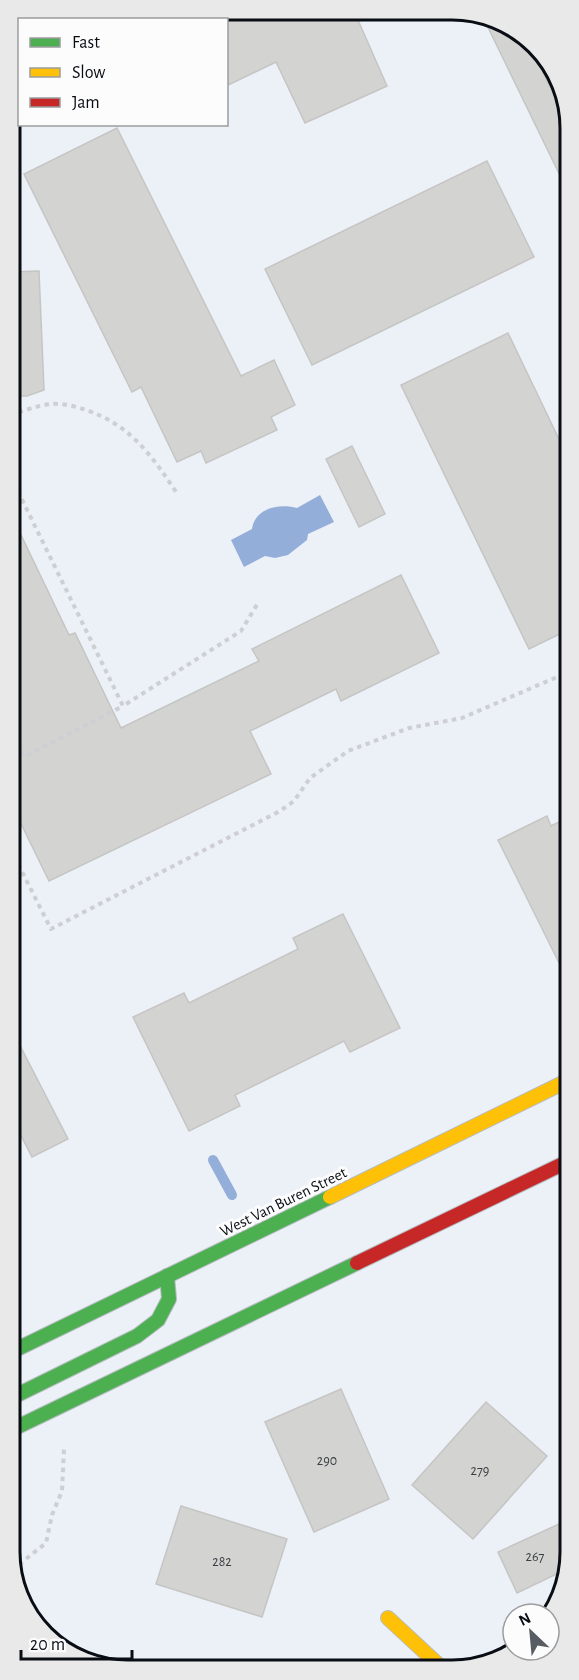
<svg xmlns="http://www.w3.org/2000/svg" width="579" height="1680" viewBox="0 0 579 1680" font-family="'Alegreya Sans',sans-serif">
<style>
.water{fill:#94aeda}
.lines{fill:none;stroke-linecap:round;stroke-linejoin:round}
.stream{stroke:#94aeda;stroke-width:10}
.building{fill:#d3d3d2;stroke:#c5c5c4;stroke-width:1.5}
.fast-casing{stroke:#b6bbc2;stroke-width:16}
.slow-casing{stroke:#b6bbc2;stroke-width:16}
.jam-casing{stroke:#b6bbc2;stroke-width:16}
.path{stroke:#cdcfd2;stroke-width:4;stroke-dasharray:4.5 4.5;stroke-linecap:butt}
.fast{stroke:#4caf50;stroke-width:14}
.slow{stroke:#ffc107;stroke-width:14}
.jam{stroke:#c62828;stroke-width:14}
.labels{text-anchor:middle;stroke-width:6;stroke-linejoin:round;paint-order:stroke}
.number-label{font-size:14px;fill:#3c3e44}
.street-label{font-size:16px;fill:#090d14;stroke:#fcfcfc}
.rim{fill:none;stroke:#090d14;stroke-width:3}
</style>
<rect width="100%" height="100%" fill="#ecf0f7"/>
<path class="water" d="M320 495 334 522 308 534 307 540 288 555 275 558 265 556 244 567 231 540 252 529C255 508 279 503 297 508Z"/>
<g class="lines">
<path class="stream" d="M213 1160 232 1195"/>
</g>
<g class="building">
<path d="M226 10 354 11 387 86 305 123 276 62 226 86Z"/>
<path d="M482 15 527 39 568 124V192Z"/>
<path d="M117 128 241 376 274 360 295 405 271 417 277 430 206 463 201 451 177 462 141 387 132 392 24 174Z"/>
<path d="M487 161 534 257 312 365 265 269Z"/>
<path d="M39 271 44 390 27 396H10L9 272Z"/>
<path d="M508 333 568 458V630L529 649 401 385Z"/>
<path d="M352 446 385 514 359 527 326 459Z"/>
<path d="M10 512 69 635 75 633 121 728 259 661 252 649 401 575 439 653 341 701 336 689 250 731 271 774 49 881 10 801Z"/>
<path d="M547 816 551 826 569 817V983L498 840Z"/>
<path d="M343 914 400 1028 350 1052 344 1041 235 1095 240 1106 189 1131 133 1017 184 993 189 1003 298 949 293 938Z"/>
<path d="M11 1028 68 1139 32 1157 11 1116Z"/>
<path d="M341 1389 389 1499 314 1532 265 1422Z"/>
<path d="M486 1402 547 1456 473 1539 412 1485Z"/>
<path d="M181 1506 287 1539 262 1617 156 1584Z"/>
<path d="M570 1519V1560L565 1570 517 1593 498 1552Z"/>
</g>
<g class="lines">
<defs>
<g id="fast">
<path d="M11 1352 330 1197"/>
<path d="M11 1398 137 1336 158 1320 169 1299 167 1276"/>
<path d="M11 1430 357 1263"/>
</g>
<g id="slow">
<path d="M330 1197 569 1080"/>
<path d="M388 1618 443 1669"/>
</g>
<path id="jam" d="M357 1263 569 1161"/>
</defs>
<use href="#fast" class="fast-casing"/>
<use href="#slow" class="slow-casing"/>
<use href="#jam" class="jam-casing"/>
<g class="path">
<path d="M10 415C23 411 36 406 50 404 61 403 75 406 86 410 131 425 153 457 178 495"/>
<path d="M10 475 123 706 241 631 258 603"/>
<path d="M10 752 16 751 28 755 123 706"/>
<path d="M10 848 51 929 280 811 294 801 310 778 348 751 409 728 462 718 557 677"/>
<path d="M11 1563 13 1579"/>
<path d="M12 1570 46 1543 52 1515 62 1491 64 1449"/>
</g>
<use href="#fast" class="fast"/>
<use href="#slow" class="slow"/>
<use href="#jam" class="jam"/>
</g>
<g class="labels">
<g class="number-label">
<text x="327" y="1465">290</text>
<text x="480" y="1475">279</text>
<text x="535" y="1561">267</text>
<text x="222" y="1566">282</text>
</g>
<g class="street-label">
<text transform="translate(283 1201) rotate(-26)" y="6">West Van Buren Street</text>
</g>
</g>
<path d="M0 0H579V1680H0ZM128 20H452A108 108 0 0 1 560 128V1552A108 108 0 0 1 452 1660H128A108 108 0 0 1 20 1552V128A108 108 0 0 1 128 20Z" fill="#e9e9e9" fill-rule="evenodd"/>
<path class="rim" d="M128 20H452A108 108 0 0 1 560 128V1552A108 108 0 0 1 452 1660H128A108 108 0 0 1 20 1552V128A108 108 0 0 1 128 20Z"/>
<rect x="18" y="18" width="210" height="108" fill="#fcfcfc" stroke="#9b9c9f" stroke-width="1.5"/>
<rect x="30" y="38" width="30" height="9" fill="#4caf50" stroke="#9b9c9f" stroke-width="1.5"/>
<text x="72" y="48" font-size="18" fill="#090d14">Fast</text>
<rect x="30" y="68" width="30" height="9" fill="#ffc107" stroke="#9b9c9f" stroke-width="1.5"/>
<text x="72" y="78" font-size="18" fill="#090d14">Slow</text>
<rect x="30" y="98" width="30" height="9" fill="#c62828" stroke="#9b9c9f" stroke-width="1.5"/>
<text x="72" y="108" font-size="18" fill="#090d14">Jam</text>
<g transform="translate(531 1632) rotate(334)"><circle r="28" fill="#fcfcfc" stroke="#9b9c9f" stroke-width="1.5"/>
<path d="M0-4.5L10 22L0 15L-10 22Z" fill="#585c63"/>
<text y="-9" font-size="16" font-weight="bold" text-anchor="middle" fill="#090d14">N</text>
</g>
<path d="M21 1650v9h111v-9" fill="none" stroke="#090d14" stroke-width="3"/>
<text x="30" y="1650" font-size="18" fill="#090d14" stroke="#fcfcfc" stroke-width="4.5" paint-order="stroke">20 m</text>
</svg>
